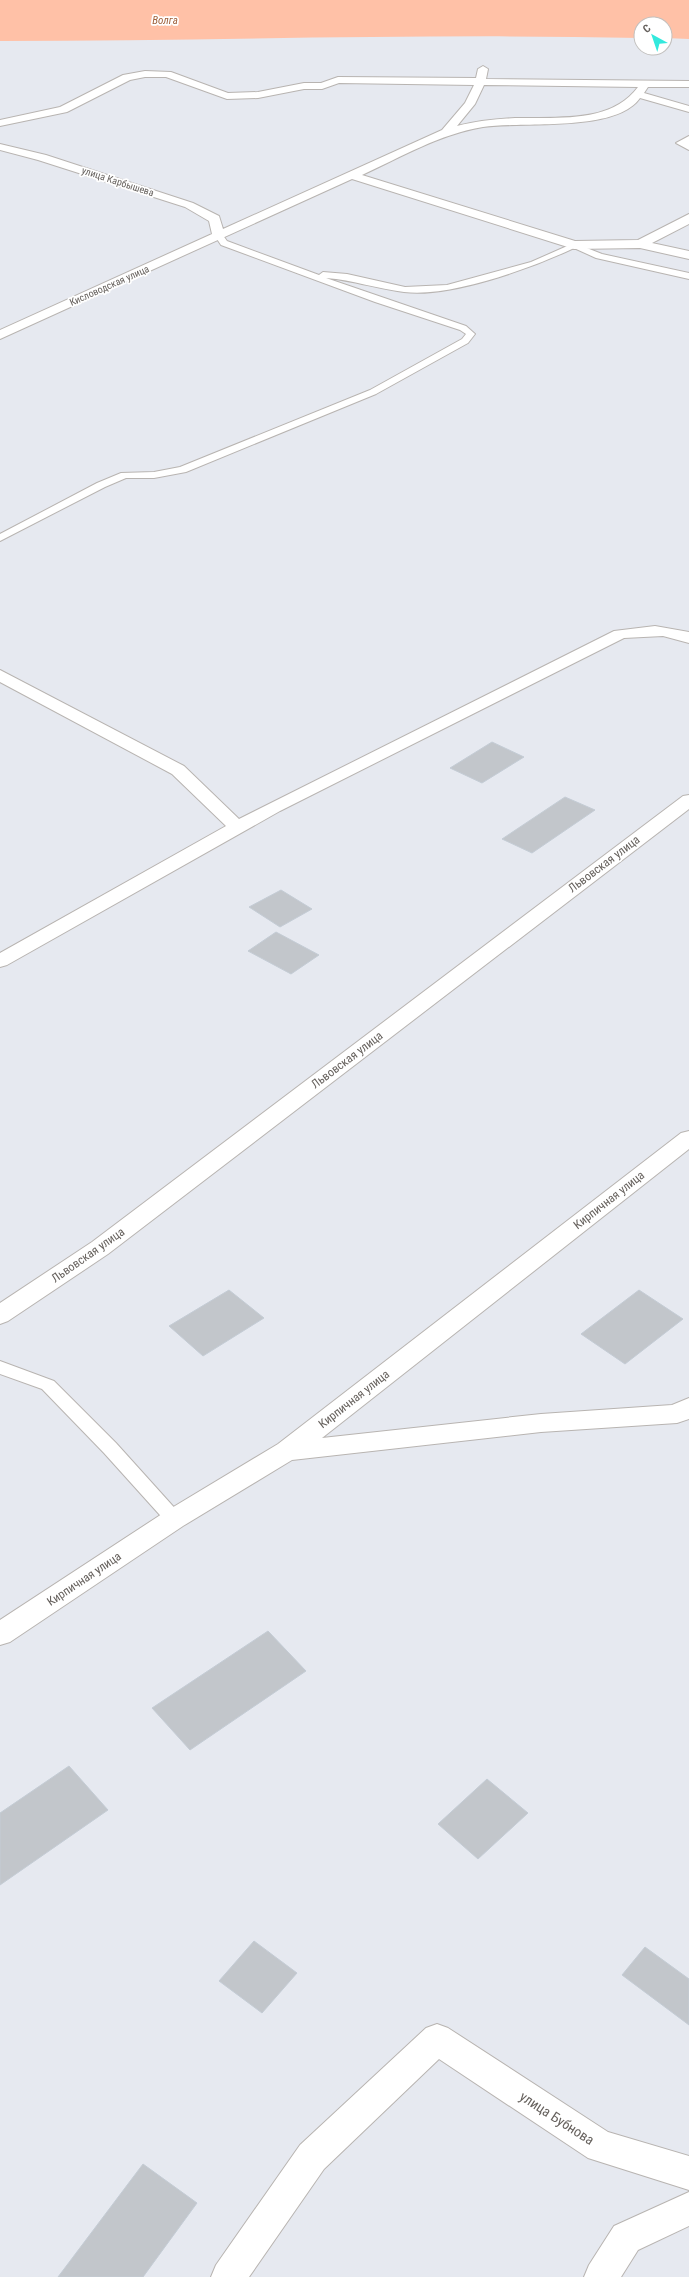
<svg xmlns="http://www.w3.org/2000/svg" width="689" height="2277" viewBox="0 0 689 2277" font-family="'Roboto Condensed',sans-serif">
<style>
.water{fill:#ffc1a7}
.building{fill:#c2c6cb;stroke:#c4ccd5}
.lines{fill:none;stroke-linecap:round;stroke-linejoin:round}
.service-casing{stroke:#b8b4b1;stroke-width:2}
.minor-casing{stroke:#b8b4b1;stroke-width:2}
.service{fill:#fff;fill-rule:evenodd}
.minor{fill:#fff;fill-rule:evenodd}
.labels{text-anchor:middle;stroke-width:3.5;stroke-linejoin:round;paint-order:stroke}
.far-street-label{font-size:10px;fill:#66615d;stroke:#fff}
.far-water-label{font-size:11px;font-style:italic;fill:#9f623d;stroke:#fff}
.street-label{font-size:12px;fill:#66615d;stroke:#fff}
.near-street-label{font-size:14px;fill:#66615d;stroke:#fff}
</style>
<rect width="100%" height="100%" fill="#e6e9f0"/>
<path class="water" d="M0 0H689V39L665 38V24H641V38C427 33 214 41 0 41Z"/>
<g class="building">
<path d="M492 742 524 757 482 783 450 768Z"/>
<path d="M565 797 595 810 532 853 502 839Z"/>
<path d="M281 890 312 909 280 927 249 907Z"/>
<path d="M276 932 319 955 291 974 248 951Z"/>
<path d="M229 1290 264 1318 203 1356 169 1326Z"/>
<path d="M639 1290 683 1319 625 1364 581 1334Z"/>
<path d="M268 1631 306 1671 190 1750 152 1708Z"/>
<path d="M69 1766 108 1810 0 1885V1813Z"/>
<path d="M487 1779 528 1813 478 1859 438 1824Z"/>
<path d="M254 1941 297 1973 262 2013 219 1981Z"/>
<path d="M645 1947 689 1979V2025L622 1975Z"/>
<path d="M143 2164 197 2203 143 2277H58Z"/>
</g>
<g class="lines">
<defs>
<g id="service">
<path d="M216 234H222L227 241 319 275 323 272 347 274 405 287 447 285 531 262 574 243 602 254 689 273V279L596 258 574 248C532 268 450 298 404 292 378 289 353 280 326 278L466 326 475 334 468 343 376 394 186 472 154 478H126L105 487 0 541V534L97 483 121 473 154 472 180 467 370 390 462 339 466 334 460 330 375 302 221 245 215 236Z"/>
<path d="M0 1361 54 1381 116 1443 180 1514 183 1519 180 1524 174 1526 168 1524 104 1453 42 1389 0 1374Z"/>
</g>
<g id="minor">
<path d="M483 66 488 69 486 79 689 81V87H648L644 93 689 106V112L640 98C616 133 521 121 483 127 440 134 401 157 362 175L575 241 638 240 689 214V224L652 243 689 251V259L640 248 574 249 352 179 0 339V330L212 234 209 221 185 207 38 160 0 150V144L46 155 193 203 219 216 223 229 442 130 465 103 474 85 339 83 322 89H304L258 98 227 99 166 77H145L130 80 67 112 0 126V120L60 107 123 75 145 71 171 72 228 93 258 92 304 83H321L338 77 476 78 478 69ZM484 85 638 87C611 124 556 117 515 118 495 119 477 121 457 126L475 104Z"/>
<path d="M689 136V150L676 143Z"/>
<path d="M655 626 689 632V643L663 636 624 638 280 811 7 965 0 967V953L226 826 172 774 0 682V670L184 766 239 819 614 631Z"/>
<path d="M689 795V809L108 1254 8 1321 0 1324V1303L92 1242 683 796Z"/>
<path d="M689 1131V1149L322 1438 541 1414 672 1405 689 1398V1419L677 1423 541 1432 292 1460 183 1526 10 1642 0 1645V1620L165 1512 278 1444 681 1133Z"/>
<path d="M437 2024 448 2028 608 2132 689 2156V2190L588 2158 439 2059 324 2169 249 2277H211L216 2265 300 2145 426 2028Z"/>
<path d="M689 2192V2226L638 2250 621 2277H584L589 2265 614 2226Z"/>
</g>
</defs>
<use href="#service" class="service-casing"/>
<use href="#minor" class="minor-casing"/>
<use href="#service" class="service"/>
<use href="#minor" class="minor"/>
</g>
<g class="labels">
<g class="far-street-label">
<text transform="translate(118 181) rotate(18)" y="4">улица Карбышева</text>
<text transform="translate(109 285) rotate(-24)" y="4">Кисловодская улица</text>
</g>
<g class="far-water-label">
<text x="165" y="24">Волга</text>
</g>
<g class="street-label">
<text transform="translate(604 864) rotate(-37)" y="4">Львовская улица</text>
<text transform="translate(347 1060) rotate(-37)" y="4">Львовская улица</text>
<text transform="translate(609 1200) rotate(-38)" y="4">Кирпичная улица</text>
<text transform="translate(88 1255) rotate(-35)" y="4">Львовская улица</text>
<text transform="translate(354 1399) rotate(-38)" y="4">Кирпичная улица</text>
<text transform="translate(84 1579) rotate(-34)" y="4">Кирпичная улица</text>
</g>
<g class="near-street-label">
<text transform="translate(557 2118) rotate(33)" y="5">улица Бубнова</text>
</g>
</g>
<g transform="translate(653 36) rotate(320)"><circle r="19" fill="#ffffff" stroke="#c2c0be"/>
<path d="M0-3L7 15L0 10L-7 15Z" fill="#33e9dd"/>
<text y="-6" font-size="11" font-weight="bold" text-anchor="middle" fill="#66615d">С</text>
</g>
</svg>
